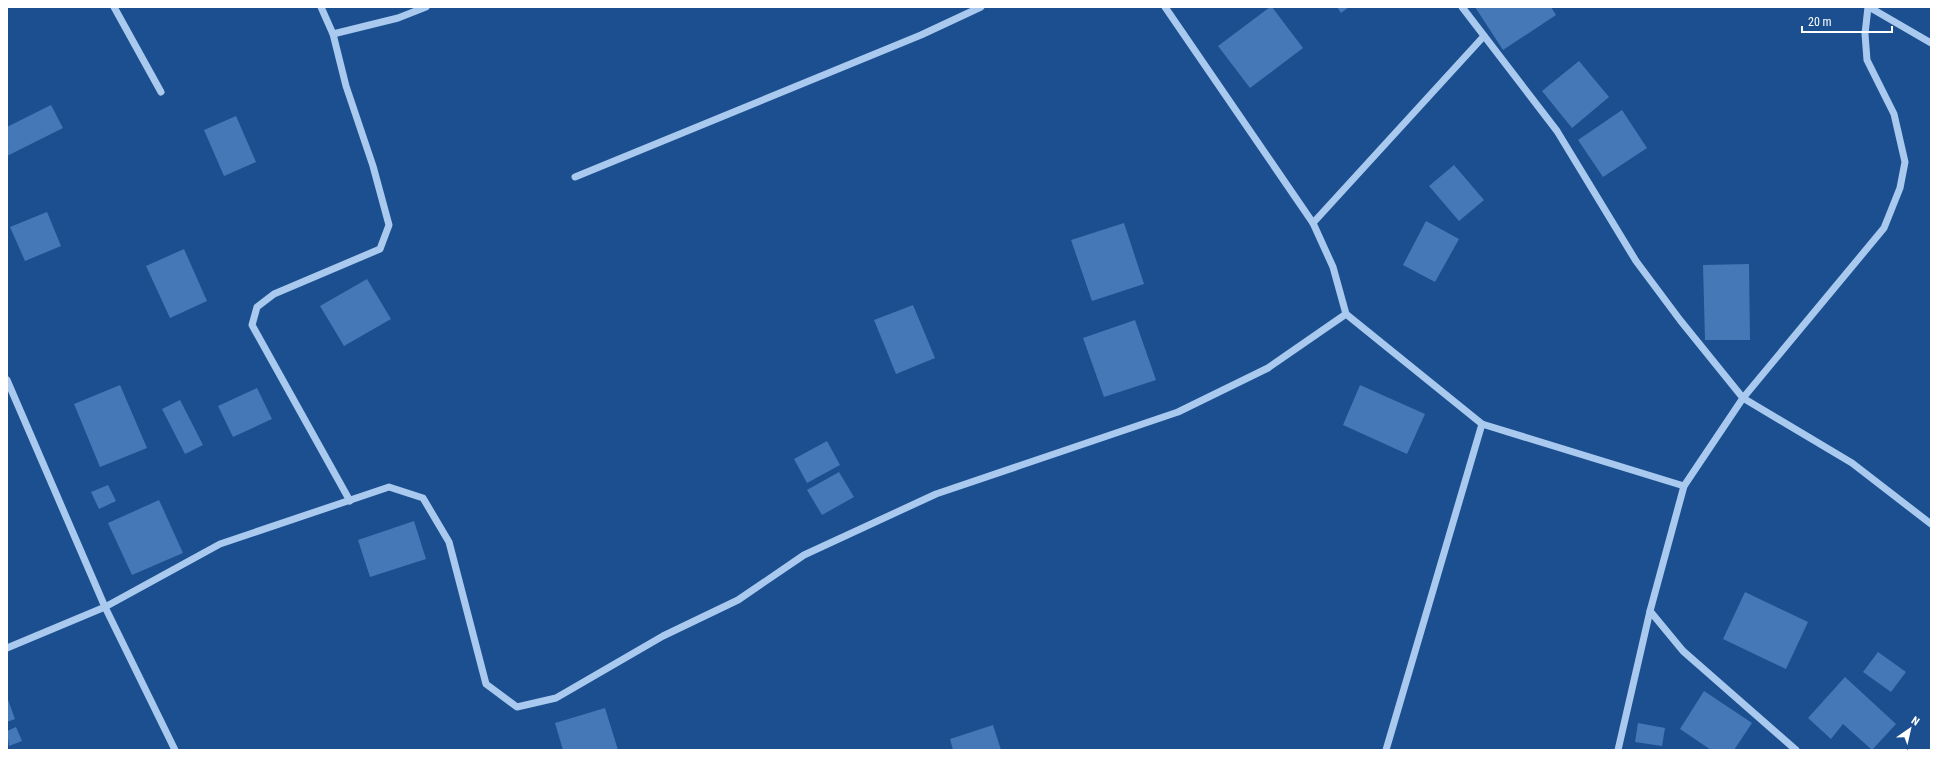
<svg xmlns="http://www.w3.org/2000/svg" width="1938" height="757" viewBox="0 0 1938 757" font-family="'Roboto Condensed',sans-serif">
<style>
.building{fill:#4478b7}
.lines{fill:none;stroke-linecap:round;stroke-linejoin:round}
.minor{stroke:#a9c9ee;stroke-width:7}
</style>
<rect width="100%" height="100%" fill="#1b4f8f"/>
<g class="building">
<path d="M1270 7H1272L1303 48 1250 88 1218 46Z"/>
<path d="M1337 7H1349L1341 13Z"/>
<path d="M1475 7H1551L1556 15 1503 50Z"/>
<path d="M1579 61 1609 97 1572 128 1542 91Z"/>
<path d="M51 105 63 128 7 156V127Z"/>
<path d="M1622 110 1647 148 1603 177 1578 140Z"/>
<path d="M236 116 256 162 224 176 204 130Z"/>
<path d="M1454 165 1484 200 1459 221 1429 186Z"/>
<path d="M47 212 61 246 25 261 10 227Z"/>
<path d="M1426 221 1459 239 1435 282 1403 265Z"/>
<path d="M1124 223 1144 284 1092 301 1071 240Z"/>
<path d="M184 249 207 301 170 318 146 266Z"/>
<path d="M1749 264 1750 340H1705L1703 265Z"/>
<path d="M367 279 391 319 344 346 320 306Z"/>
<path d="M913 305 935 358 896 374 874 320Z"/>
<path d="M1135 320 1156 380 1104 397 1083 338Z"/>
<path d="M120 385 147 448 100 467 74 404Z"/>
<path d="M1360 385 1425 414 1407 454 1343 425Z"/>
<path d="M257 388 272 419 233 437 218 406Z"/>
<path d="M180 400 203 445 185 454 162 409Z"/>
<path d="M827 441 840 465 807 483 794 459Z"/>
<path d="M839 472 854 497 822 515 807 490Z"/>
<path d="M108 485 116 501 99 509 91 492Z"/>
<path d="M159 500 183 553 132 575 108 523Z"/>
<path d="M414 521 426 559 370 577 358 540Z"/>
<path d="M1745 592 1808 622 1786 669 1723 639Z"/>
<path d="M1878 652 1906 672 1891 692 1863 672Z"/>
<path d="M1845 677 1896 724 1872 750 1843 724 1831 739 1808 718Z"/>
<path d="M1704 691 1752 723 1734 750H1711L1680 729Z"/>
<path d="M7 697 15 719 7 722Z"/>
<path d="M605 708 618 750H563L555 723Z"/>
<path d="M1638 723 1665 728 1662 746 1635 742Z"/>
<path d="M993 725 1001 750H953L950 739Z"/>
<path d="M16 727 22 741 9 746 7 731Z"/>
</g>
<g class="lines">
<g class="minor">
<path d="M114 7 161 92"/>
<path d="M321 7 333 34 346 86 373 166 389 225 380 249 274 294 257 307 252 325 350 501"/>
<path d="M1165 7 1313 223 1333 267 1346 314 1482 424 1386 750"/>
<path d="M1462 7 1557 131 1636 261 1680 320 1743 398 1684 486 1650 611 1683 651 1796 750"/>
<path d="M1868 7 1865 34 1867 60 1894 114 1905 162 1900 188 1884 228 1743 398 1852 463 1931 524"/>
<path d="M1869 7 1931 43"/>
<path d="M333 34 398 18 426 7"/>
<path d="M575 177 921 35 981 7"/>
<path d="M1313 223 1484 36"/>
<path d="M7 380 105 607 175 750"/>
<path d="M1482 424 1684 486"/>
<path d="M7 648 105 607 220 544 389 487 423 498 449 542 486 684 517 707 556 698 663 636 738 600 804 555 936 494 1178 412 1268 368 1346 314"/>
<path d="M1618 750 1650 611"/>
</g>
</g>
<rect width="1938" height="757" fill="none" stroke="#ffffff" stroke-width="16"/>
<g transform="translate(1910 729) rotate(34)" stroke="#1b4f8f" stroke-width="3" paint-order="stroke">
<path d="M0-3L7 15L0 10L-7 15Z" fill="#ffffff"/>
<text y="-6" font-size="11" font-weight="bold" text-anchor="middle" fill="#ffffff">N</text>
</g>
<path d="M1802 26v6h90v-6" fill="none" stroke="#ffffff" stroke-width="2"/>
<text x="1808" y="26" font-size="12" fill="#ffffff" stroke="#1b4f8f" stroke-width="3" paint-order="stroke">20 m</text>
</svg>
